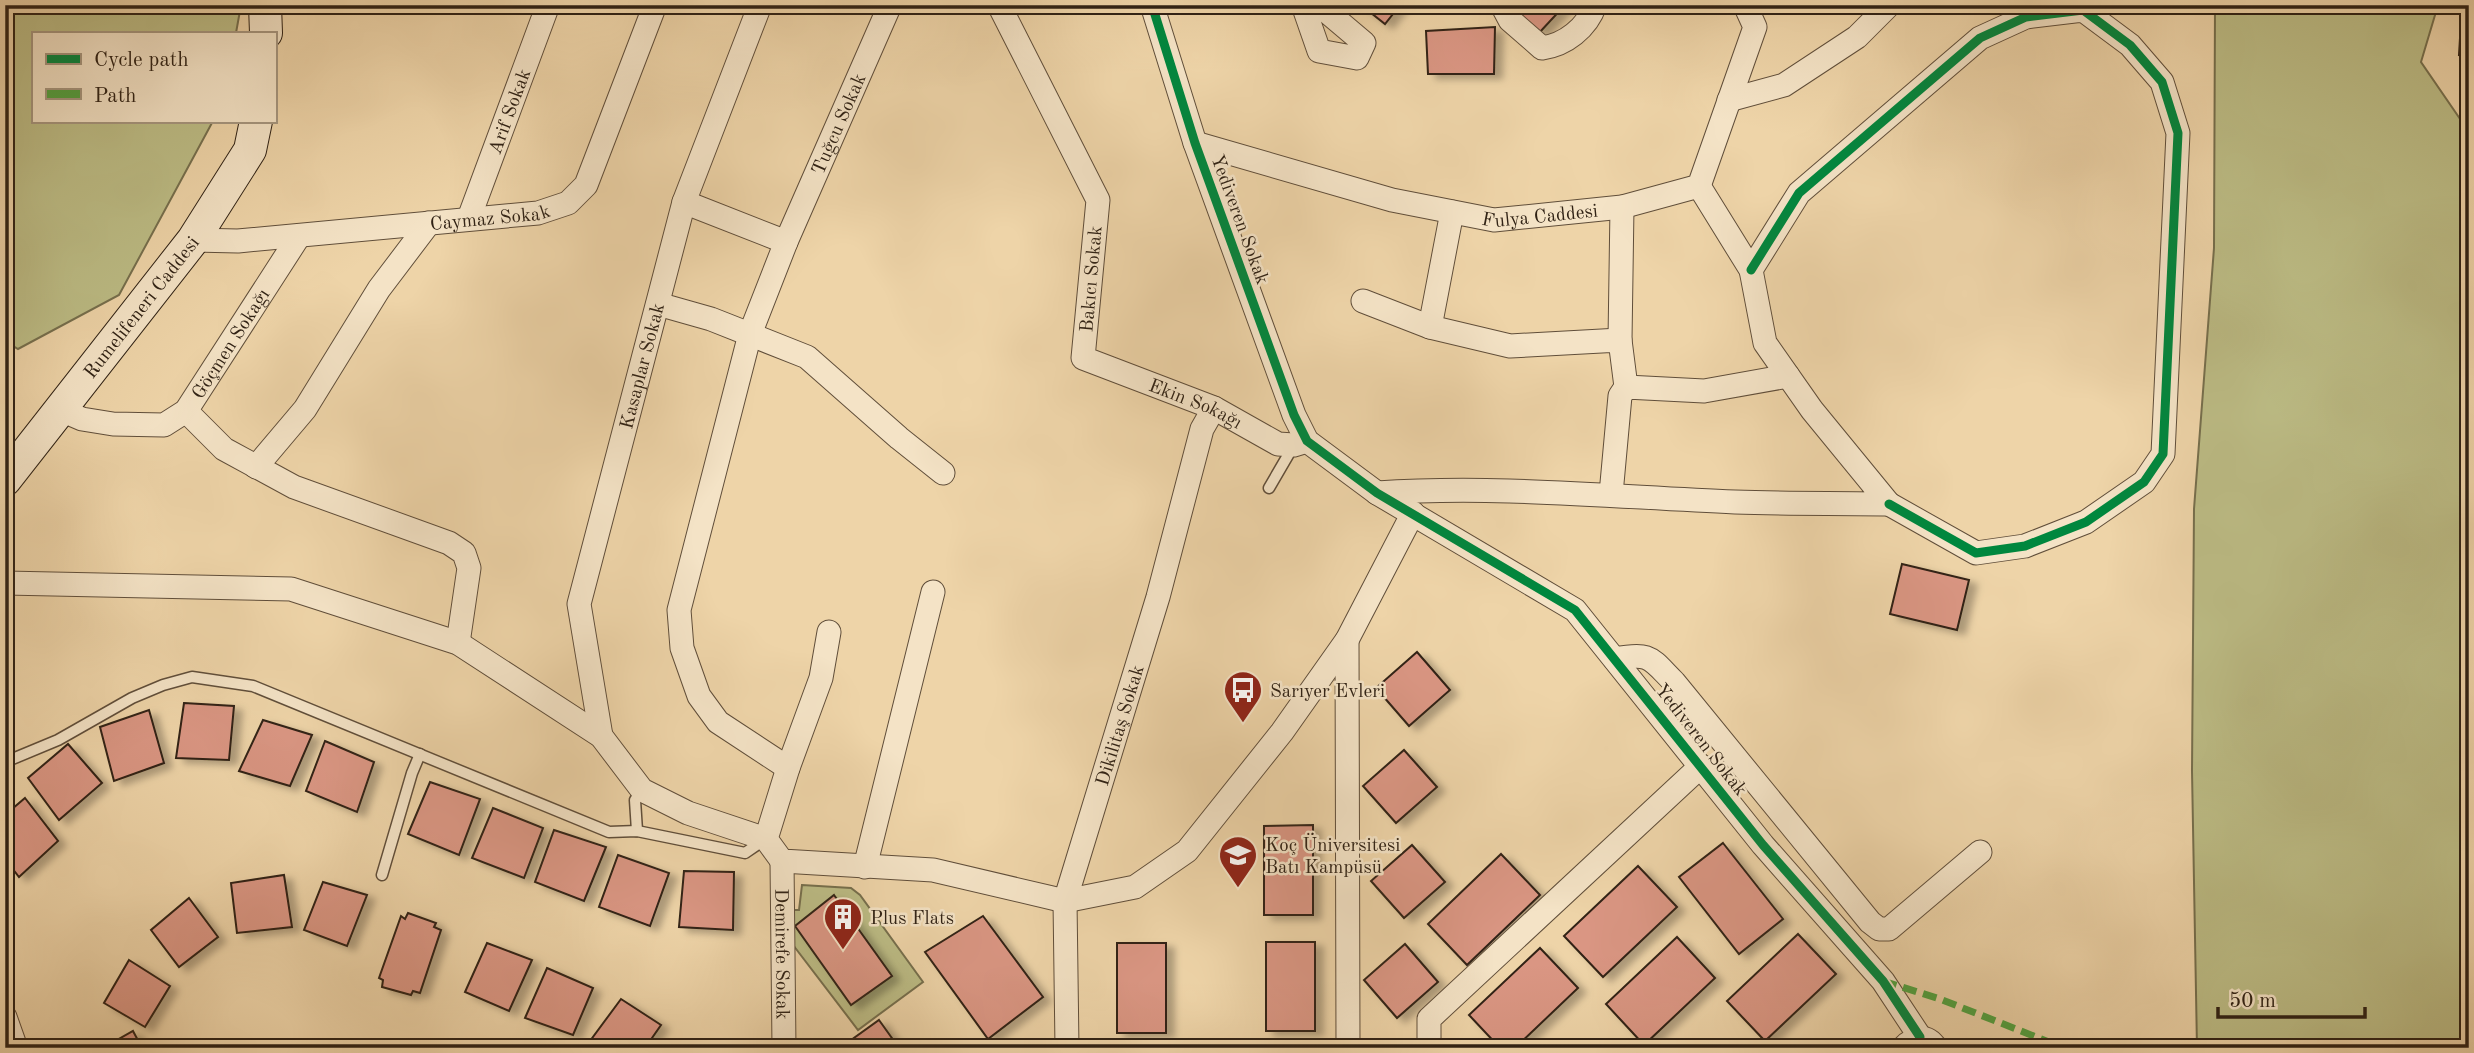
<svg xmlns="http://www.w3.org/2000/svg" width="2474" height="1053" viewBox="0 0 2474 1053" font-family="'Old Standard TT',serif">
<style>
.green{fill:#bcbc85;stroke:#766f4d;stroke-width:2}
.building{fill:#da9683;stroke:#302215;stroke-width:2;filter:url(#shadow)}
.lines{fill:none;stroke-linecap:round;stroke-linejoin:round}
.lane-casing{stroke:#604e3a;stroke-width:13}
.street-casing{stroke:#604e3a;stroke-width:25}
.secondary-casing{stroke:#302215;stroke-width:34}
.lane{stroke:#f4e3c6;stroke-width:10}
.street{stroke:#f4e3c6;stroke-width:23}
.secondary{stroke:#f4e3c6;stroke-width:32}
.quiet{stroke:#52a240;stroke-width:7;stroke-dasharray:14 7;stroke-linecap:butt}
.cycleway-casing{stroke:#f4e3c6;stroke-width:13}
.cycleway{stroke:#00873e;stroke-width:9}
.labels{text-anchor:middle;stroke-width:5;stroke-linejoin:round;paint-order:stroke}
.street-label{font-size:19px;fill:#302215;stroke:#f4e3c6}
.poi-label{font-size:19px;fill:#302215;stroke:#f4e3c6;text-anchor:start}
</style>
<defs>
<filter id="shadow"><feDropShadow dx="8" dy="4.5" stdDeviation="3.5" flood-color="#0004"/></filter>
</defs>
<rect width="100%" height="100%" fill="#eed4a8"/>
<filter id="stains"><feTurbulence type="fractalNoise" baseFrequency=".00286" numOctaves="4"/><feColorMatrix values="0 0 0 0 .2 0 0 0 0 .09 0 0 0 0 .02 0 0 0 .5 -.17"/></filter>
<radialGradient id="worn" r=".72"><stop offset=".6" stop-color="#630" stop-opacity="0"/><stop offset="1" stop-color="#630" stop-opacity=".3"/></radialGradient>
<g class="green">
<path d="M5 5H241L236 33H33V121H213L119 295 18 349 5 341Z"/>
<path d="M2215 5H2438L2421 62 2469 132V1048H2197L2192 771 2194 509 2214 248Z"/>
<path d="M802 885 851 888 860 895 923 982 858 1030 790 941 792 910H799Z"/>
</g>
<g class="building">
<path d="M1361 5H1400L1385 24Z"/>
<path d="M1509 5H1565L1539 33Z"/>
<path d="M2462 5H2469V56L2459 55Z"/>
<path d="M1495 27 1494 74H1428L1426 31Z"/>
<path d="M1902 564 1969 580 1957 630 1890 614Z"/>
<path d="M1417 652 1450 690 1409 726 1376 688Z"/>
<path d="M184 703 234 706 229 760 176 758Z"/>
<path d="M149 710 164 763 114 781 100 727Z"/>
<path d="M263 720 312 735 290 786 239 771Z"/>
<path d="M325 741 374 762 357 812 306 791Z"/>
<path d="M68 744 102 783 59 820 28 778Z"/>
<path d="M1404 750 1437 787 1396 823 1363 786Z"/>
<path d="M430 782 480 799 459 855 408 834Z"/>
<path d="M25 798 58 841 19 877 5 859V815Z"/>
<path d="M493 808 543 828 524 878 472 858Z"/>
<path d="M1313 825V915H1264V826Z"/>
<path d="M554 830 606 847 584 901 535 882Z"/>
<path d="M1723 843 1783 919 1739 954 1679 877Z"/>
<path d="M1412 845 1445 882 1404 918 1371 881Z"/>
<path d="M1501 854 1540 895 1467 965 1428 924Z"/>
<path d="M618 855 669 873 650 926 599 907Z"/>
<path d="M1638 866 1677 907 1603 977 1564 936Z"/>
<path d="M684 871 734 872 733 930 679 927Z"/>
<path d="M284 875 292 927 237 933 231 883Z"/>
<path d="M323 882 367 895 347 946 304 930Z"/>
<path d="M834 895 892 976 851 1005 795 926Z"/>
<path d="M189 898 218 937 179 967 151 930Z"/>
<path d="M408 913 436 923 434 927 441 930 420 993 413 991 411 995 382 987 383 980 379 978 401 916 405 919Z"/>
<path d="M983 916 1043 997 988 1039 925 952Z"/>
<path d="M1798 934 1836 974 1765 1041 1727 1001Z"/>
<path d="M1677 937 1715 978 1644 1045 1606 1004Z"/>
<rect x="1266" y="942" width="49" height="89"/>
<path d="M487 943 532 960 509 1011 465 992Z"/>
<rect x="1117" y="943" width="49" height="90"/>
<path d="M1405 944 1438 982 1397 1018 1364 980Z"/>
<path d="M1540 948 1578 988 1515 1048H1500L1469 1015Z"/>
<path d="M129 960 170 986 145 1027 104 1003Z"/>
<path d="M547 968 593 988 573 1035 525 1018Z"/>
<path d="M621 999 661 1025 645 1048H601L590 1041Z"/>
<path d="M879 1020 899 1048H840Z"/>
<path d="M133 1031 142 1048H103Z"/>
</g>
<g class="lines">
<defs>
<g id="lane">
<path d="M1269 488 1294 445"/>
<path d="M5 762 58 740 132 698 163 685 192 677 253 686 609 832 637 831 745 853 764 840"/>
<path d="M637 831 635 800 642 790"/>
<path d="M382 875 412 773 420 754"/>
</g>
<g id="street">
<path id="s1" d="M999 5 1098 200 1083 358 1214 408 1278 444 1294 445 1307 441"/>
<path d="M1152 5 1195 143 1294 415 1307 441 1377 493 1575 610 1763 845 1883 981 1920 1037"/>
<path d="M1303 5 1319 51 1357 58 1364 43 1319 5"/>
<path d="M1502 5 1510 20 1542 48C1565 45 1587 28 1595 5"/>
<path d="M1729 100 1784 85 1857 37 1889 5"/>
<path id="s2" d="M1195 143 1392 200 1494 220 1622 207 1699 186 1755 27 1745 5"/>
<path d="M684 202 786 242"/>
<path id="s3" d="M469 218 548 5"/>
<path id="s4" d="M193 240 238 241 538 213 568 203 586 185 655 5"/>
<path d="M1751 270 1799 193 1980 38 2026 17 2083 10 2130 45 2162 82 2178 133 2163 454 2144 482 2086 522 2025 546 1976 553 1889 504"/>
<path d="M1363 301 1430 327 1510 346 1620 340 1626 387"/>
<path d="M658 304 711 319 807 357 899 438 943 473"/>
<path d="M1430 327 1452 212"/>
<path d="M1620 340 1622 207"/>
<path id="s5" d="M61 410 82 419 113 424 164 425 186 411 299 236"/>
<path d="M186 411 224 449 294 487 449 543 464 553 469 568 458 643"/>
<path d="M256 467 305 409 379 289 429 223"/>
<path d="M1377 493C1497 485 1615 497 1735 502 1786 504 1838 503 1889 504L1812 410 1765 343 1751 270 1699 186"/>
<path d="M1611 494 1620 396 1626 387 1704 391 1788 376"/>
<path d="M5 583 291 589 458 643 601 736 642 790 688 813 766 839"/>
<path d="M829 632 821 678 788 768 766 839 782 861 933 870 1065 901 1135 887 1187 851 1282 732 1347 640 1413 513"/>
<path d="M1347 640 1348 1048"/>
<path d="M1615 659C1651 652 1650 658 1674 682L1870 922 1879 929H1889L1980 852"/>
<path id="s6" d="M601 736 579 604 684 202 760 5"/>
<path id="s7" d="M788 768 718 722 699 696 682 648 679 610 750 334 786 242 890 5"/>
<path id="s8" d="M782 861 784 1048"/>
<path d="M865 867 933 592"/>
<path d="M5 1017 16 1048"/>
<path id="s9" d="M1067 1048 1065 901 1158 597 1202 429 1214 408"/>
<path d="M1429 1048V1019L1701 766"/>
<path d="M1903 1048C1914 1036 1927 1034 1936 1048"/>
</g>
<g id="secondary">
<path d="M265 5 266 33"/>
<path id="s10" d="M5 480 193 240 250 150 256 121"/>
</g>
</defs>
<use href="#lane" class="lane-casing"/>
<use href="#street" class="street-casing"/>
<use href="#secondary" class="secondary-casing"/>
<use href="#lane" class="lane"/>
<use href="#street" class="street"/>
<use href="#secondary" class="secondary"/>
<path class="quiet" d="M1883 981 1940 999 2064 1048"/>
<defs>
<g id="cycleway">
<path d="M1152 5 1195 143 1294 415 1307 441 1377 493 1575 610 1763 845 1883 981 1920 1037"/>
<path d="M1751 270 1799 193 1980 38 2026 17 2083 10 2130 45 2162 82 2178 133 2163 454 2144 482 2086 522 2025 546 1976 553 1889 504"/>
</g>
</defs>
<use href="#cycleway" class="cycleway-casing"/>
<use href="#cycleway" class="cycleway"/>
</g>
<defs>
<symbol id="bus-pin" viewBox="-11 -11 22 30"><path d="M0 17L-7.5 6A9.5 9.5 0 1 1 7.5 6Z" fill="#8f2418" stroke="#f4e3c6"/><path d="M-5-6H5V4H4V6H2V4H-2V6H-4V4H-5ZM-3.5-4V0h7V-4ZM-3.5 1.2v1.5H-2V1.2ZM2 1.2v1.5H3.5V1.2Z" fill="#fff"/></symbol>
<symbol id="university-pin" viewBox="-11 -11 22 30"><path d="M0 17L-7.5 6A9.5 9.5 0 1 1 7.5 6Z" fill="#8f2418" stroke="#f4e3c6"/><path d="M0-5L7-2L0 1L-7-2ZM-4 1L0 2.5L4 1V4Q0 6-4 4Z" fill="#fff"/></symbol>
<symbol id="building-pin" viewBox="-11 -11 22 30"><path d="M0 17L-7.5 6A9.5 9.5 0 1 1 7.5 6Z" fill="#8f2418" stroke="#f4e3c6"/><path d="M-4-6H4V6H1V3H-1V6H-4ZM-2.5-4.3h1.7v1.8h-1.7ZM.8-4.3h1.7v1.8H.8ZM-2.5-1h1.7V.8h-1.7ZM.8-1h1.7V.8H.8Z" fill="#fff"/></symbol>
</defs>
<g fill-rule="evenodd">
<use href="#bus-pin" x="1221" y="668" width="44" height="60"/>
<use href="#university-pin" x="1216" y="833" width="44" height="60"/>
<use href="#building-pin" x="821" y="895" width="44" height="60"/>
</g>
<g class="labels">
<g class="street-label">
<text dy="7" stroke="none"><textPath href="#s3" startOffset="114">Arif Sokak</textPath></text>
<text dy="7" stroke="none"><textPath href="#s7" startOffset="718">Tuğcu Sokak</textPath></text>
<text dy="7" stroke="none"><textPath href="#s2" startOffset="355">Fulya Caddesi</textPath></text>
<text dy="7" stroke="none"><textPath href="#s4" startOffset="298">Caymaz Sokak</textPath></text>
<text transform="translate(1241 219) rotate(70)" y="7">Yediveren Sokak</text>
<text transform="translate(1090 279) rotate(-85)" y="7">Bakıcı Sokak</text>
<text dy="7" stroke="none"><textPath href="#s10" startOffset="220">Rumelifeneri Caddesi</textPath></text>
<text dy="7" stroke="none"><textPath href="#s5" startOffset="212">Göçmen Sokağı</textPath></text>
<text dy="7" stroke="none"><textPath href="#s6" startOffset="380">Kasaplar Sokak</textPath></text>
<text dy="7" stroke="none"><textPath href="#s1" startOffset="499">Ekin Sokağı</textPath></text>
<text dy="7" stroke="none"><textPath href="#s9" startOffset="331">Dikilitaş Sokak</textPath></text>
<text transform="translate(1702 739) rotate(52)" y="7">Yediveren Sokak</text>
<text dy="7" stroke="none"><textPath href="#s8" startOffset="93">Demirefe Sokak</textPath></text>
</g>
<g class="poi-label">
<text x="1270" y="697">Sarıyer Evleri</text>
<text x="1265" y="851">Koç Üniversitesi<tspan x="1265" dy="22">Batı Kampüsü</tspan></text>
<text x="870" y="924">Plus Flats</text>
</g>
</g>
<rect width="2474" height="1053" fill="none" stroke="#eed4a8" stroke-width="28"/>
<rect x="7" y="7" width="2460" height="1039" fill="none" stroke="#302215" stroke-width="3.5"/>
<rect x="14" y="14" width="2446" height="1025" fill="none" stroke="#302215" stroke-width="2"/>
<rect x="32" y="32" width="245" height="91" fill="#f4e3c6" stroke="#a6967f" stroke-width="2"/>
<rect x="46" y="54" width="35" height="10" fill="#00873e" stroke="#a6967f" stroke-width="2"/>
<text x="94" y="66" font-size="21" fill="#302215">Cycle path</text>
<rect x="46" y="89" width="35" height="10" fill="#52a240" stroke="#a6967f" stroke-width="2"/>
<text x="94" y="102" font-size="21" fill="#302215">Path</text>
<path d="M2218 1007v10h147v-10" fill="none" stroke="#302215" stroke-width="3.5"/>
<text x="2229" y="1007" font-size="21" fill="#302215" stroke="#f4e3c6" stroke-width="5" paint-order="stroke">50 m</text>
<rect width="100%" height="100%" filter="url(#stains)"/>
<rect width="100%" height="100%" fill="url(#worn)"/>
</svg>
